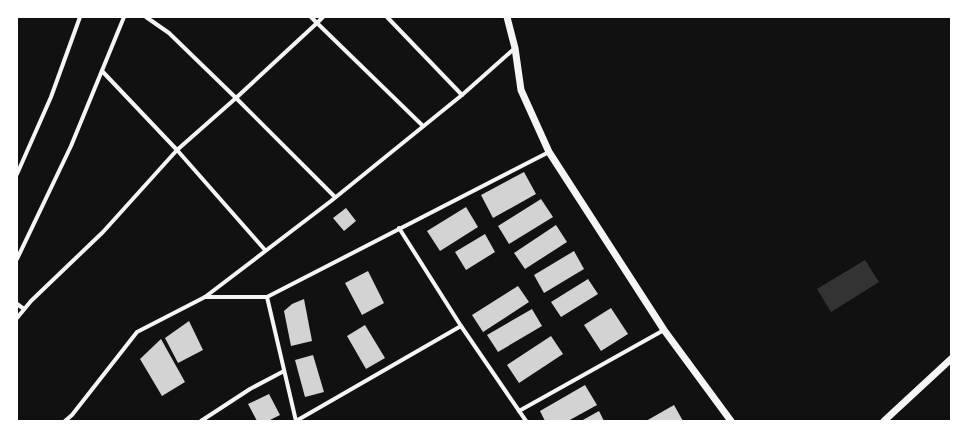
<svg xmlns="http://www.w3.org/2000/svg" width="968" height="438" viewBox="0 0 968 438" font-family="'Golos Text',sans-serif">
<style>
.water{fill:#333}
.building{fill:#d3d3d3}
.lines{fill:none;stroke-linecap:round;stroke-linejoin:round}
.minor{stroke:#f5f5f5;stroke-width:4}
.tertiary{stroke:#f5f5f5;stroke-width:7}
</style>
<rect width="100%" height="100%" fill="#111"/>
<path class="water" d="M865 260 879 282 831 312 817 289Z"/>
<g class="building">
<path d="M524 172 536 194 493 218 481 195Z"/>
<path d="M541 199 553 217 509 244 498 226Z"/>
<path d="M466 207 478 227 440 251 427 231Z"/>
<path d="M346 208 356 221 344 231 333 218Z"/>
<path d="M556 225 567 242 525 269 514 253Z"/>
<path d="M485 234 495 252 466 270 455 252Z"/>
<path d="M574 251 584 269 544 293 534 275Z"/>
<path d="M368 271 384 303 362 315 345 283Z"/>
<path d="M588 279 598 294 561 317 551 302Z"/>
<path d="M518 286 529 302 483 332 472 315Z"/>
<path d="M304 299 312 341 291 346 284 311 292 304Z"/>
<path d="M611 308 628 334 601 351 584 325Z"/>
<path d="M532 309 542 326 498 352 487 335Z"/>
<path d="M189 321 203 350 178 363 165 338Z"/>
<path d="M365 325 385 358 366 369 347 336Z"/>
<path d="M551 336 563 354 519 383 507 365Z"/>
<path d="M161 339 185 382 162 396 140 359Z"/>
<path d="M313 355 324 392 305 397 295 360Z"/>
<path d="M585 385 597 405 568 421H545L540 411Z"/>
<path d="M269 394 280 415 268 421H257L248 404Z"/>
<path d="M674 405 683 421H646Z"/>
<path d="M599 411 604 421H581Z"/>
</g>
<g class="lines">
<g class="minor">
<path d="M146 17 169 33 236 98 335 197"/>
<path d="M311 17 317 23 323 17"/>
<path d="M387 17 462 95"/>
<path d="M102 71 177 150 265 250"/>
<path d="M17 174 51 97 80 17"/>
<path d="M399 228 461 326 526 421"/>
<path d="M17 259 71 146 124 17"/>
<path d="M205 297H267L549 152"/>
<path d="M267 297 296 421"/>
<path d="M17 304 24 309"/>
<path d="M17 318 31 301 103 232 177 150 236 98 317 23 423 126"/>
<path d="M519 411 664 330"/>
<path d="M65 421 72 415 137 332 205 297 331 201 462 95 515 48"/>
<path d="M201 421 250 389 284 371"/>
<path d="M296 421 461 326"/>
</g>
<g class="tertiary">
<path d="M507 17 515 48 521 90 549 152 664 330 731 421"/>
<path d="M884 421 951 359"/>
</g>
</g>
<rect width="968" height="438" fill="none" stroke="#ffffff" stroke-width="36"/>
</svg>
